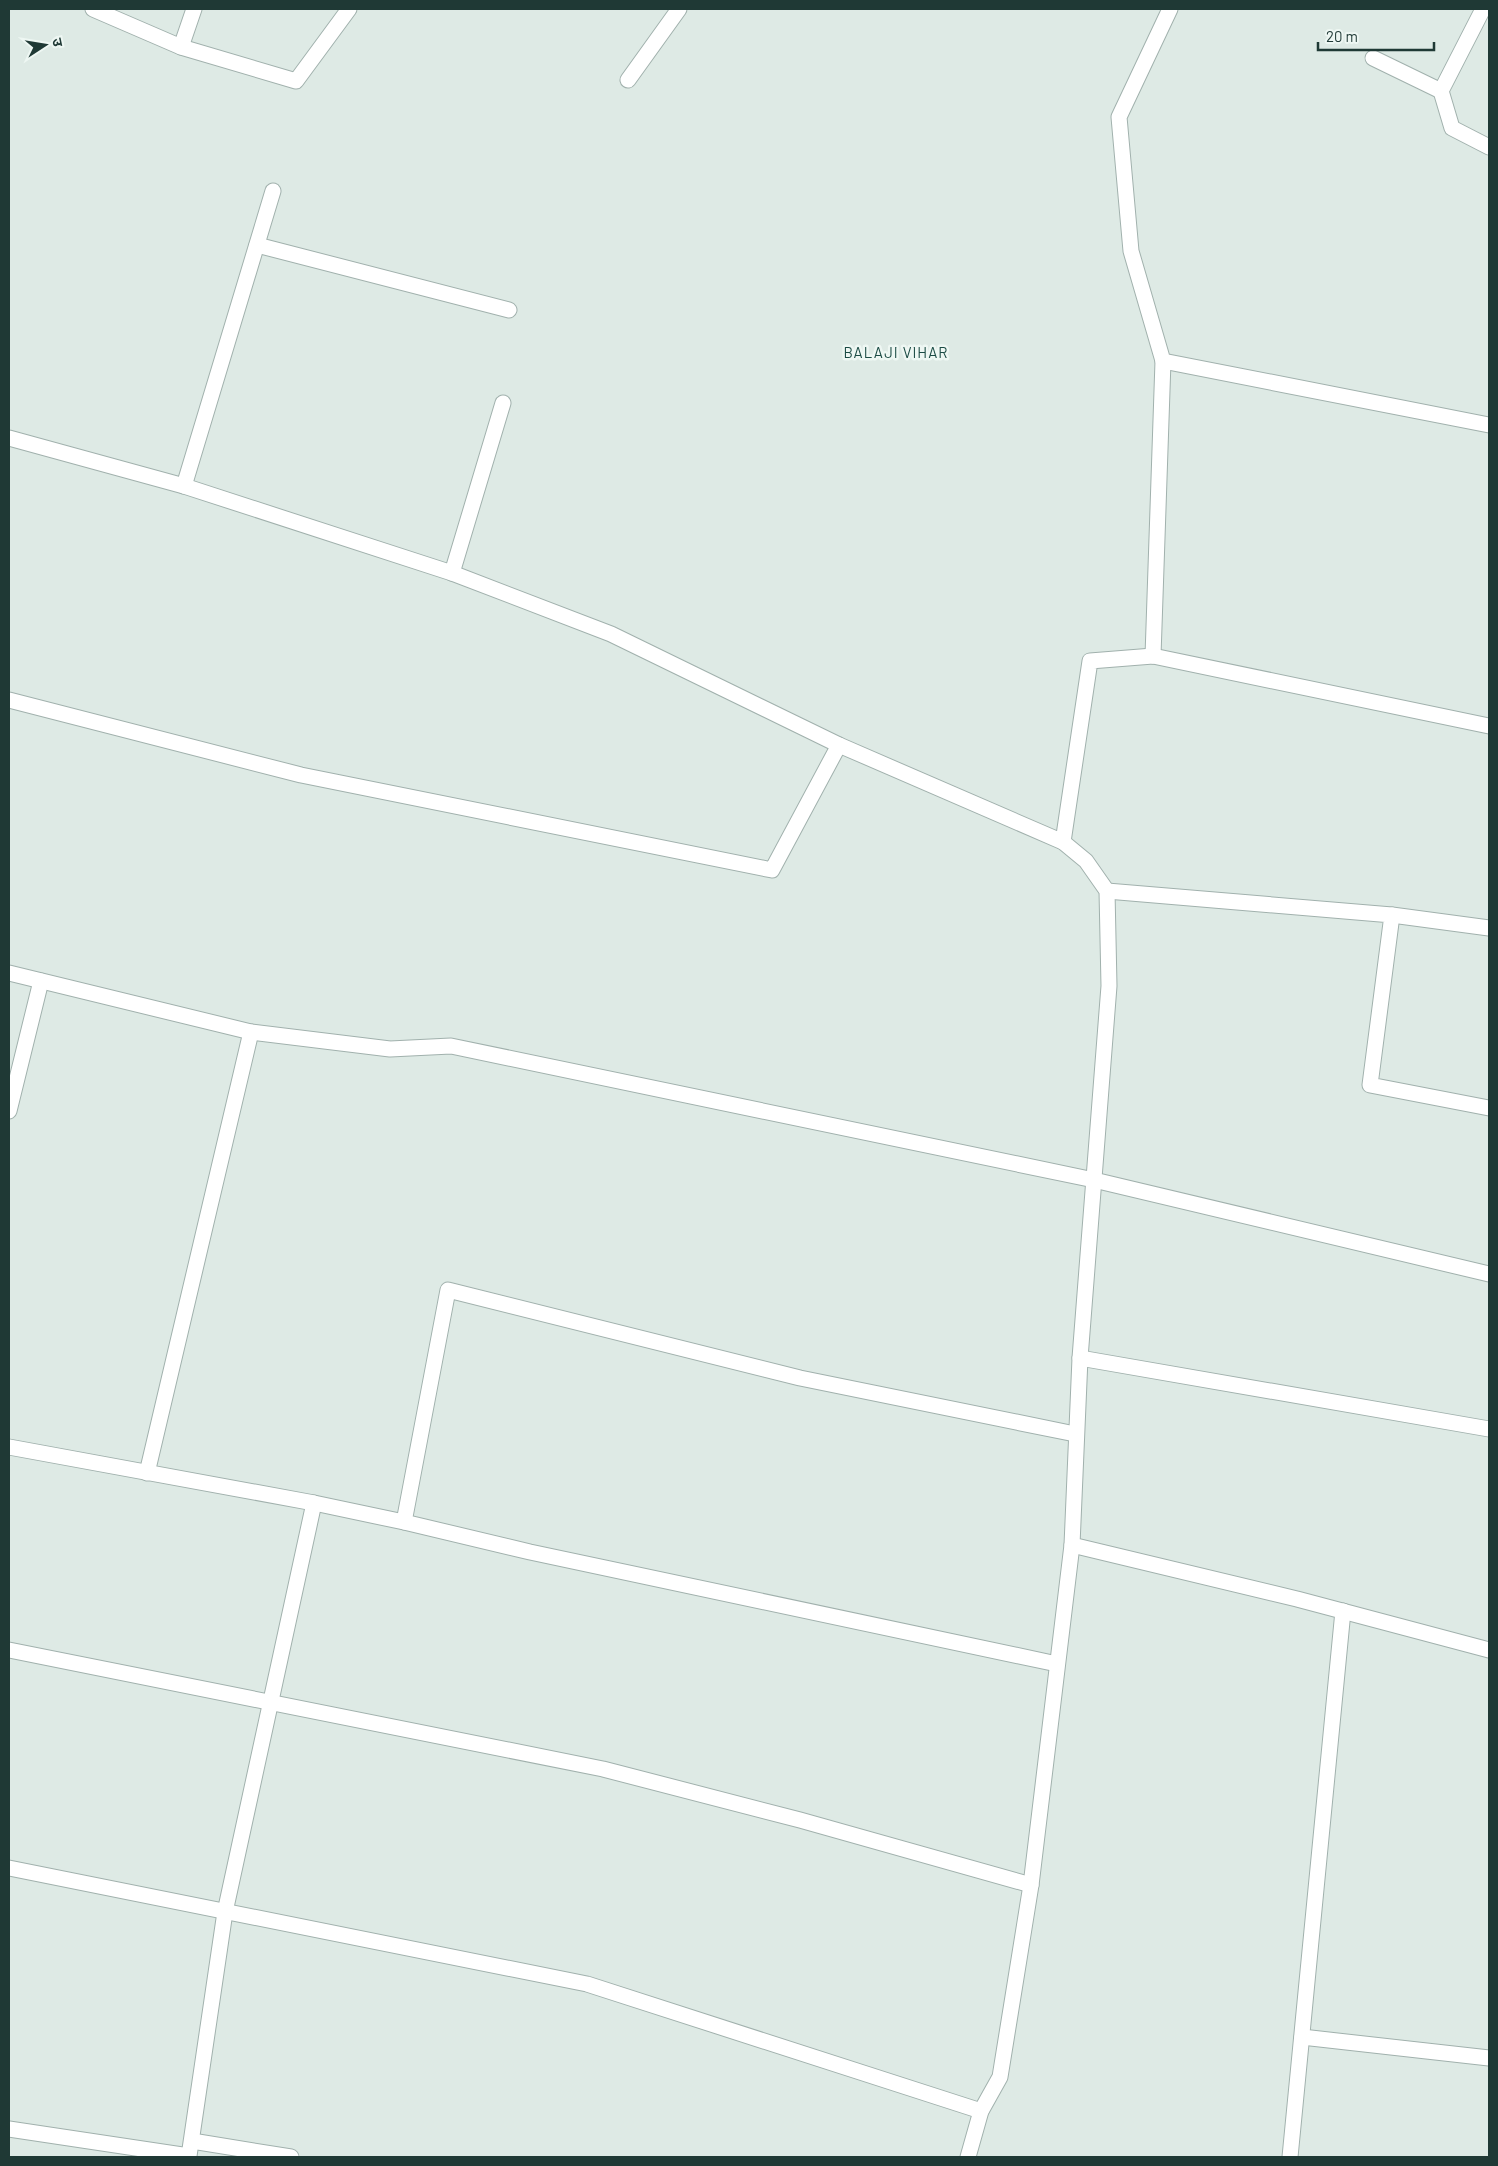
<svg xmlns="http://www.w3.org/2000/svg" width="1498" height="2166" viewBox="0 0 1498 2166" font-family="Barlow,'Noto Sans Devanagari',sans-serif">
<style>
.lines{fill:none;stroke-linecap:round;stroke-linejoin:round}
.lane-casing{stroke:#a1b1ad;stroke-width:17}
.street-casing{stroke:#a1b1ad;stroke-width:17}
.lane{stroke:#fff;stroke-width:15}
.street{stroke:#fff;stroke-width:15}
.labels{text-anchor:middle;stroke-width:5;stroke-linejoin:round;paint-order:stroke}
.neighbourhood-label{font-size:15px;letter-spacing:1px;fill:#1b4b44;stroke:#eef7f3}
</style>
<rect width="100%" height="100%" fill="#deeae5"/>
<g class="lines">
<defs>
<g id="lane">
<path d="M257 245 509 310"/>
<path d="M184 486 273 191"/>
<path d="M452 573 503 403"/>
</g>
<g id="street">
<path d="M93 9 181 47 296 81 349 9"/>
<path d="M1170 9 1119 117 1131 251 1163 361 1489 425"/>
<path d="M1483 9 1441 91 1452 128 1489 147"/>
<path d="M181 47 194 9"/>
<path d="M1373 58 1441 91"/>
<path d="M628 80 679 9"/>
<path d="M9 438 184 486 452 573 611 634 839 745 1063 842 1086 861 1107 891 1109 986 1080 1358 1072 1545 1297 1599 1489 1650"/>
<path d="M1153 656 1163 361"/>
<path d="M9 700 301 775 772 870 839 745"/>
<path d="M1063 842 1090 661 1153 656 1489 726"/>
<path d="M1107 891 1392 915 1370 1085 1489 1108"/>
<path d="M1392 915 1489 928"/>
<path d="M9 973 251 1032 390 1049 451 1046 1094 1180 1489 1274"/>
<path d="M9 1111 41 981"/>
<path d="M1080 1358 1489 1429"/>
<path d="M9 1447 314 1503 404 1522 530 1552 1057 1664"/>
<path d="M147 1473 251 1032"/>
<path d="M404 1522 448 1290 800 1378 1075 1434"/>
<path d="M9 1650 603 1769 800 1820 1031 1885"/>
<path d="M9 1868 587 1984 981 2111"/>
<path d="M1302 2037 1489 2058"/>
<path d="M9 2129 189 2156 225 1912 314 1503"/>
<path d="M192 2141 291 2157"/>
<path d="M968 2157 981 2111 1000 2077 1031 1885 1072 1545"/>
<path d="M1290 2157 1343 1611"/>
</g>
</defs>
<use href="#lane" class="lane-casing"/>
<use href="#street" class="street-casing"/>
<use href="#lane" class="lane"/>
<use href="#street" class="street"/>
</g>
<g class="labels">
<g class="neighbourhood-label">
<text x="896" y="358">BALAJI VIHAR</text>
</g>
</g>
<rect width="1498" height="2166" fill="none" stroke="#1f3935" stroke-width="20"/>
<g transform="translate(45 45) rotate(78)" stroke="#eef7f3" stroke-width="4" paint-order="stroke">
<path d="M0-4L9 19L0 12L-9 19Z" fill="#1f3935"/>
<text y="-8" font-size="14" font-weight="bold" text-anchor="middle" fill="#1f3935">उ</text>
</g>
<path d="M1318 42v8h116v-8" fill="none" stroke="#1f3935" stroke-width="2.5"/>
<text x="1326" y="42" font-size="15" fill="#1f3935" stroke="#eef7f3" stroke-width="4" paint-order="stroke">20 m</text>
</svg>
